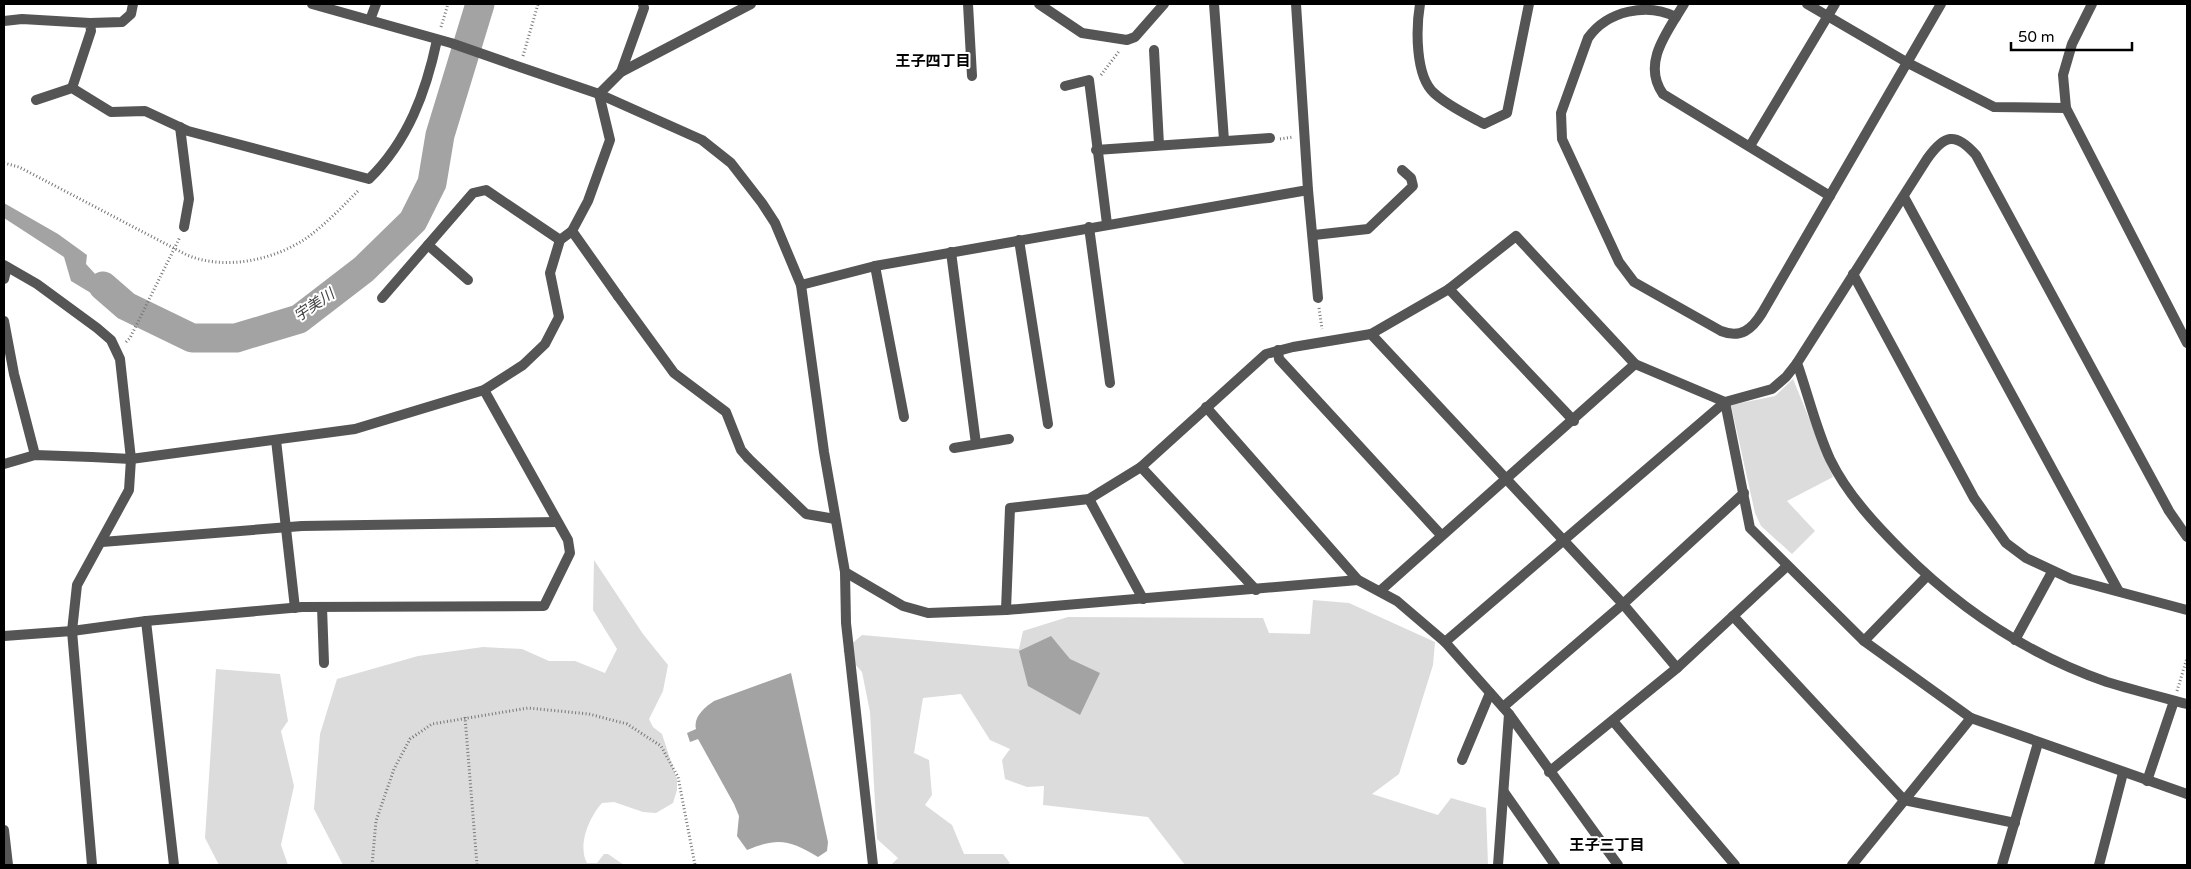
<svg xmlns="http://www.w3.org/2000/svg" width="2191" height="869" viewBox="0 0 2191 869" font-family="'Varela Round','Noto Sans JP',sans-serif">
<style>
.green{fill:#dcdcdc}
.water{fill:#a3a3a3}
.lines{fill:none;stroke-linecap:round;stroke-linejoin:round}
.river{stroke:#a3a3a3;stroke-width:29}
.path{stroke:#777;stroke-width:3;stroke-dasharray:1 2.5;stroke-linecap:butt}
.service{stroke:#555;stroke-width:10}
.minor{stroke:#555;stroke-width:10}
.tertiary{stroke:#555;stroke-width:10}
.labels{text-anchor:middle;stroke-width:4;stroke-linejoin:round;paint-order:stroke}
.neighbourhood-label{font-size:15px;font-weight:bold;fill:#000;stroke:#fff}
.water-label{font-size:15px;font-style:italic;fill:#444;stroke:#fff}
</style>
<rect width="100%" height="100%" fill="#fff"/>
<g class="green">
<path d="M1793 379 1833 477 1787 501 1815 531 1792 554 1761 526 1755 513 1731 405 1775 396Z"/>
<path d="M594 560 643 634 668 665 663 691 649 719 653 727 662 734 677 780V790L673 803 656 813 643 812 614 802 602 803C590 816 577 845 587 863H597L604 854H608L624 865H343L314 809 320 734 337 679 418 656 483 647 522 649 549 661H575L605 673 617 649 593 610Z"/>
<path d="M1313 600 1349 603 1435 642 1433 665 1399 774 1372 794 1438 815 1451 798 1486 808 1488 865H1185L1148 817 1043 805 1044 786 1027 787 1005 779 1002 760 1010 749 990 740 961 694 923 698 914 753 929 760 932 795 925 805 952 825 964 854H1003L1010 863 1007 865H891L898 858 877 839 870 712 862 672 843 651 862 635 1019 649 1023 631 1068 617 1263 618 1269 633 1310 634Z"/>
<path d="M216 669 280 674 288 721 281 731 294 786 281 845 288 865H219L205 838Z"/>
</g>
<g class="water">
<path d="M4 203 58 234 87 255 86 264 97 276 135 305 129 316 71 281 64 257 4 218Z"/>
<path d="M1051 636 1070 659 1100 673 1080 715 1028 686 1019 651Z"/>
<path d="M791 673 828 842 827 851 818 857C790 840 778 837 747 850L737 836 739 816 734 804 698 739 690 742 687 733 696 729C693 717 705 707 714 701Z"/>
</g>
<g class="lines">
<path class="river" d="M103 286 126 306 192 338H236L299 319 364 269 413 221 432 183 440 135 480 4"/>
<g class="path">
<path d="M441 27 448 4"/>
<path d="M523 56 538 4"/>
<path d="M1101 75 1120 50"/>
<path d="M1280 139 1293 137"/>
<path d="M4 163 19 167 187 255C225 271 275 260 308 237 327 223 343 206 359 190"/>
<path d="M1319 308 1322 329"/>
<path d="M126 342 130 338 180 237"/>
<path d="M2177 691 2187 658"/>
<path d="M465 717 477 865"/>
<path d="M372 865 376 821 394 769 410 739 432 724 528 708 589 714 627 724 661 746 678 777 695 865"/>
</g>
<g class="service">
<path d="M1684 4C1668 31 1641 63 1663 94L1830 196"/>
<path d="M1807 4 1908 63 1994 107 2066 108"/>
<path d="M1676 17C1647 2 1607 11 1588 38L1561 113 1562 139 1619 262 1634 282 1721 331C1741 339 1752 329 1762 313L1941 4"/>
<path d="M4 21 22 19 90 23 91 31 72 88"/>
<path d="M1750 146 1835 4"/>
<path d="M618 296 674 373 726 412 741 450 748 458"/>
<path d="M4 464 35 455 92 457"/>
</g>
<g class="minor">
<path d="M968 4 972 76"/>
<path d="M1039 4 1082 33 1127 40 1135 37 1164 4"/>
<path d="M1214 4 1224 140"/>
<path d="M1420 4C1416 28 1415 76 1434 93 1448 106 1468 115 1484 124L1507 113 1529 4"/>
<path d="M2092 4 2072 44 2063 75 2066 108 2187 343"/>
<path d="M370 20 376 4"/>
<path d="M90 23 122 22 131 14 133 4"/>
<path d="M1154 50 1159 145"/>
<path d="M511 64 599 94 702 140 731 163 762 203 775 223 801 285 824 452 845 572 903 606 928 613 1006 610 1358 580"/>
<path d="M621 72 644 8 643 4"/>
<path d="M1065 86 1089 80 1107 224"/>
<path d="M36 100 72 88 111 112 145 111 188 131 369 179C408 141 426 92 437 40"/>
<path d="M180 127 189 199 184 227"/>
<path d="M1096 150 1270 138"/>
<path d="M1308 190 1318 298"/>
<path d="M1904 197 2118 590"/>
<path d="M1089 227 1110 383"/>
<path d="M572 231 618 296"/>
<path d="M1314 235 1368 229 1413 186 1411 178 1402 170"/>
<path d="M1019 240 1048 424"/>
<path d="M428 245 468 280"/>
<path d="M951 252 976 444"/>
<path d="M4 265 37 284 97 328 111 340 120 359 131 459 129 490 77 585 72 631 92 865"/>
<path d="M875 266 904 417"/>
<path d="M4 279 7 267"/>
<path d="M801 285 875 266 1308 190 1296 4"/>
<path d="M1449 289 1574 421"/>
<path d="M382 298 473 193 486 190 560 240"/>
<path d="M4 321 14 374 35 455"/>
<path d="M1371 334 1623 604 1677 668"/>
<path d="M1278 350 1279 359 1441 535"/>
<path d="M1725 402 1750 528 1864 641 1971 718 2187 794"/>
<path d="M1206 407 1358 580 1397 601 1445 642 1509 714 1618 865"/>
<path d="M276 440 295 608"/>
<path d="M954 448 1009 439"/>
<path d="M92 457 131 459 355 429 484 390 523 365 545 344 559 317 550 273 560 240 572 231 588 201 610 140 599 94 621 72 751 4"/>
<path d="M748 458 806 514 835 519"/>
<path d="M1141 467 1256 590"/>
<path d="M1089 499 1143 599"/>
<path d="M102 542 302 526 557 522"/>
<path d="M1380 591 1635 364"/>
<path d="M322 607 324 663"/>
<path d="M1006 610 1010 508 1089 499 1141 467 1266 354 1293 347 1371 334 1449 289 1516 236 1635 364 1725 402"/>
<path d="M1733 616 1904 800 2015 823"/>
<path d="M146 621 174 865"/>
<path d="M4 636 72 631 146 621 302 607 544 606 570 553 568 540 484 390"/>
<path d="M2015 640 2052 572"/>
<path d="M1864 641 1927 576"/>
<path d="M1445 642 1725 402 1772 389 1786 377 1797 363"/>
<path d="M1503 707 1623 604 1744 493"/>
<path d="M1613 721 1735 865"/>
<path d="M1462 760 1490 693"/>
<path d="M1549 772 1677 668 1787 566"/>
<path d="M2147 781 2174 701"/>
<path d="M1504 792 1555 865"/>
<path d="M4 830 8 865"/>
<path d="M1498 865 1509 714"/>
<path d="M1852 865 1971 718"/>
<path d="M2002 865 2038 743"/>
<path d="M2099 865 2123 773"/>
</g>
<g class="tertiary">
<path d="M312 4 451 43 511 64"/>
<path d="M1853 274 1974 498 2006 543 2026 558 2071 579 2187 610"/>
<path d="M2187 537 2169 511 1976 155C1955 131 1944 135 1927 159L1797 363C1808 394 1816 429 1830 459 1847 494 1875 524 1902 551 1960 609 2029 655 2107 682 2133 690 2161 697 2187 704"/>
<path d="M845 572 846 623 873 865"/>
</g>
</g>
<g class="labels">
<g class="neighbourhood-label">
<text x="933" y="66">王子四丁目</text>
<text x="1607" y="850">王子三丁目</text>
</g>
<g class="water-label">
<text transform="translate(314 305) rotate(-34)" y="5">宇美川</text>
</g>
</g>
<rect width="2191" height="869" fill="none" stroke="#000000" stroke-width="10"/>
<path d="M2011 42v8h121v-8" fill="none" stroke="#000000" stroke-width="2.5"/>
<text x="2018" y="42" font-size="15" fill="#000000" stroke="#ffffff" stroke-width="4" paint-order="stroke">50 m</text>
</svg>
